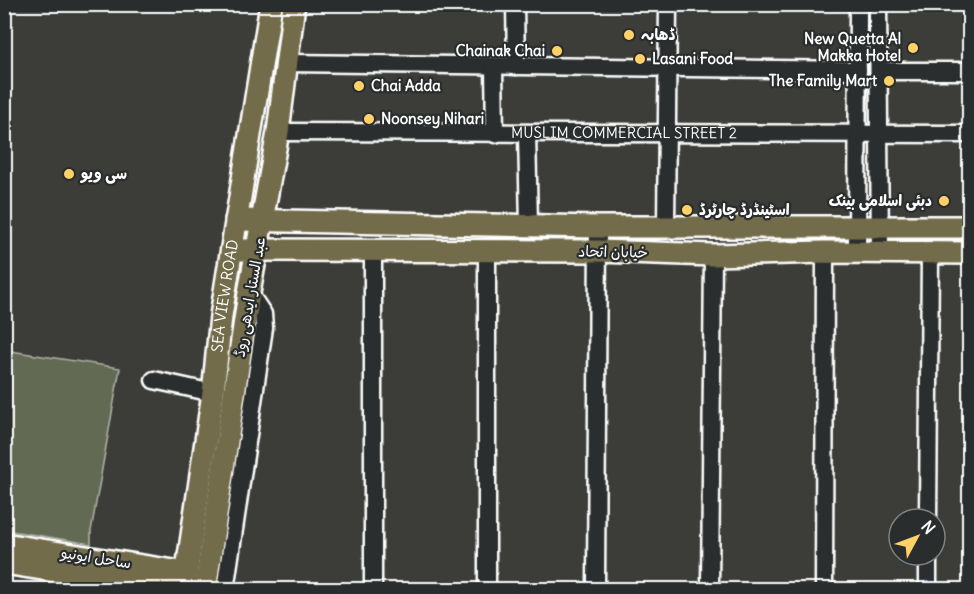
<svg xmlns="http://www.w3.org/2000/svg" width="974" height="594" viewBox="0 0 974 594" font-family="Delius,'Playpen Sans Arabic',sans-serif">
<style>
.green{fill:#636b52;stroke:#b1b5a8;stroke-width:1.5}
.lines{fill:none;stroke-linecap:round;stroke-linejoin:round}
.minor-casing{stroke:#fff;stroke-width:21}
.major-casing{stroke:#fff;stroke-width:26}
.minor{stroke:#2a2d2e;stroke-width:16}
.major{stroke:#726c4b;stroke-width:21}
.poi-dot{fill:#ffd166;stroke:#2a2d2e;stroke-width:2}
.labels{text-anchor:middle;stroke-width:4.5;stroke-linejoin:round;paint-order:stroke}
.poi-label{font-size:15px;font-weight:bold;fill:#fff;stroke:#2a2d2e;text-anchor:start}
.street-label{font-size:15px;fill:#fff;stroke:#2a2d2e}
</style>
<rect width="100%" height="100%" fill="#3c3c38"/>
<filter id="ink" filterUnits="userSpaceOnUse"><feTurbulence type="fractalNoise" baseFrequency=".0167" numOctaves="2"/><feDisplacementMap in="SourceGraphic" scale="12" xChannelSelector="R" yChannelSelector="G"/><feConvolveMatrix kernelMatrix="1 2 1 2 8 2 1 2 1" color-interpolation-filters="sRGB"/></filter>
<g filter="url(#ink)">
<path class="green" d="M4 350 120 368 91 531V544L5 530Z"/>
<g class="lines">
<defs>
<g id="minor">
<path d="M515 4 516 66"/>
<path d="M878 4 880 253"/>
<path d="M285 63 858 70"/>
<path d="M494 66 495 134"/>
<path d="M879 71H970"/>
<path id="s1" d="M278 132 970 134"/>
<path d="M527 134 529 225"/>
<path d="M666 227 668 4"/>
<path d="M373 249V590"/>
<path d="M857 252 858 4"/>
<path d="M154 380 213 393"/>
<path d="M928 519 930 254"/>
<path d="M225 590 264 328 263 314 249 293"/>
<path d="M487 590V251"/>
<path d="M596 590 598 227"/>
<path d="M710 590 713 255"/>
<path d="M824 590 825 252"/>
<path d="M928 590V555"/>
</g>
<g id="major">
<path d="M236 220 598 227H970"/>
<path d="M232 250 597 251 713 255 825 252 970 253"/>
<path d="M4 544 187 573"/>
<path d="M4 563 174 590"/>
<path id="s2" d="M184 590 213 393 221 316 271 4"/>
<path d="M205 590 249 293 278 132 294 4"/>
</g>
</defs>
<use href="#minor" class="minor-casing"/>
<use href="#major" class="major-casing"/>
<use href="#minor" class="minor"/>
<use href="#major" class="major"/>
</g>
</g>
<g class="poi-dot">
<circle cx="629" cy="35" r="6"/>
<circle cx="913" cy="48" r="6"/>
<circle cx="557" cy="51" r="6"/>
<circle cx="640" cy="59" r="6"/>
<circle cx="889" cy="81" r="6"/>
<circle cx="359" cy="86" r="6"/>
<circle cx="369" cy="119" r="6"/>
<circle cx="69" cy="174" r="6"/>
<circle cx="944" cy="201" r="6"/>
<circle cx="687" cy="210" r="6"/>
</g>
<g class="labels">
<g class="poi-label">
<text x="641" y="40">ڈھابہ</text>
<text x="901" y="44" text-anchor="end">New Quetta Al<tspan x="901" dy="17">Makka Hotel</tspan></text>
<text x="545" y="56" text-anchor="end">Chainak Chai</text>
<text x="652" y="64">Lasani Food</text>
<text x="877" y="86" text-anchor="end">The Family Mart</text>
<text x="371" y="91">Chai Adda</text>
<text x="381" y="124">Noonsey Nihari</text>
<text x="81" y="179">سی ویو</text>
<text x="932" y="206" text-anchor="end">دبئی اسلامی بینک</text>
<text x="699" y="215">اسٹینڈرڈ چارٹرڈ</text>
</g>
<g class="street-label">
<text dy="5" stroke="none"><textPath href="#s1" startOffset="346">MUSLIM COMMERCIAL STREET 2</textPath></text>
<text transform="translate(613 252) rotate(1)" y="5">خیابان اتحاد</text>
<text dy="5" stroke="none"><textPath href="#s2" startOffset="297">SEA VIEW ROAD</textPath></text>
<text transform="translate(250 297) rotate(-80)" y="5">عبد الستار ایدھی روڈ</text>
<text transform="translate(96 558) rotate(9)" y="5">ساحل ایونیو</text>
</g>
</g>
<rect width="974" height="594" fill="none" stroke="#2a2d2e" stroke-width="24"/>
<rect x="12" y="12" width="950" height="570" fill="none" stroke="#fff" stroke-width="2" filter="url(#ink)"/>
<g transform="translate(917 537) rotate(49)"><circle r="28" fill="#2a2d2e" stroke="#7f8182" stroke-width="1.5"/>
<path d="M0-4.5L10 22L0 15L-10 22Z" fill="#ffd166"/>
<text y="-9" font-size="16" font-weight="bold" text-anchor="middle" fill="#ffffff">N</text>
</g>
</svg>
